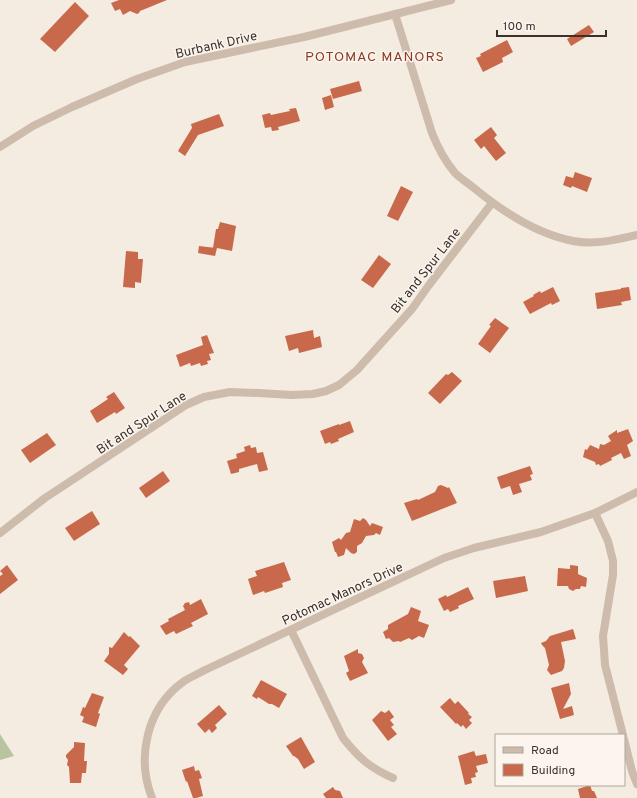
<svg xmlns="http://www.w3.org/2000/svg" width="637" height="798" viewBox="0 0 637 798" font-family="Overpass,sans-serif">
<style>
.green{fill:#b8c4a0}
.building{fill:#c8694b}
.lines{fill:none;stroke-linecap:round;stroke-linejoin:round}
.minor{stroke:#cdbbac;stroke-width:8}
.labels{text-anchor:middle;stroke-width:3;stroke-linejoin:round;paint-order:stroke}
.street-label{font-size:13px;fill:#3b302b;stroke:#fbf5ee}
.neighbourhood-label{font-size:14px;letter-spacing:1px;fill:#8c3b22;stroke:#fbf5ee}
</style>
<rect width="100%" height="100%" fill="#f4ebe1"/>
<path class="green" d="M0 734 14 756 0 760Z"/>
<g class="building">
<path d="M119 0H167L140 11 139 13 137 14 130 11 123 15 120 9 115 11 111 3Z"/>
<path d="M75 2 89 16 55 52 40 39Z"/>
<path d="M589 25 594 32 571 46 567 39Z"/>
<path d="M507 40 513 52 502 58 503 62 483 72 476 58 481 56 480 54Z"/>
<path d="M359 81 362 91 333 99 330 89Z"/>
<path d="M331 95 334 107 325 110 322 98Z"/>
<path d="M296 108 300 121 278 127 279 130 272 131 271 127 265 128 262 115 270 113 271 115 290 111 289 109Z"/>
<path d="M219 114 224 126 198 135 185 156 178 151 192 128 191 124Z"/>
<path d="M491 127 497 135 494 138 506 153 496 161 484 146 481 149 474 140Z"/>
<path d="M575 172 592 178 587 192 572 186 571 188 563 185 566 176 573 178Z"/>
<path d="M401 186 413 192 398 221 387 216Z"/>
<path d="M220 222 236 226 232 251 217 248 215 256 198 253 199 246 216 248H213L216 229H218Z"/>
<path d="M126 251 138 252V259H143L141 283 135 282V288L123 287Z"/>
<path d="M379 255 391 264 373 288 361 280Z"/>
<path d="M553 287 560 301 552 305 551 303 530 314 523 302 534 296 533 295 540 291 541 293Z"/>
<path d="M629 287 631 300 621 302 622 305 597 309 595 293 621 289V288Z"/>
<path d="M495 318 509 328 490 353 478 344 491 326 489 325Z"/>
<path d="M313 330 314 338 320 336 322 347 299 353 298 348 289 351 285 336Z"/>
<path d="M207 335 214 353 209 354 211 360 207 361 208 364 201 366 200 363 191 366 190 363 180 367 176 355 203 345 201 337Z"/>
<path d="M452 372 462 381 440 404 428 393 446 374 448 375Z"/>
<path d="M114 392 125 408 116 414 115 412 97 423 90 411 108 399 106 397Z"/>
<path d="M350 421 354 432 338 439 339 441 331 444 330 442 325 444 320 431 339 424V425Z"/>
<path d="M628 429 633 441 627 445 631 456 624 459 621 453 611 458 612 460 600 466 599 464 596 465 595 462 583 457 585 449 587 450 590 445 599 449 600 444 604 445 611 441 608 436 617 430V433Z"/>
<path d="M47 433 56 445 30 463 21 450Z"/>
<path d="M250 445 251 448 256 447 257 453 263 452 268 470 259 472 257 464 239 469V472L231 474 227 461 237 458 236 454 245 451 244 447Z"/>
<path d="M530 466 533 474 530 475 532 480 519 484 522 492 513 495 510 486 501 489 497 477Z"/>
<path d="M163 471 170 481 146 498 139 488Z"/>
<path d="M441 485 448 488 449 487 457 503 412 521 404 503 417 499 418 500 435 492 438 486Z"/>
<path d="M92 511 100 524 74 541 65 528Z"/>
<path d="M363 518 366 520 370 526 372 523 383 527 380 535 376 533 374 535 366 536 362 543 357 546V552L354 554 351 553 346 548 344 555 338 557 336 552H335L332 542 339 538 341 540 346 533 350 532 354 519 360 521Z"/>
<path d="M284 562 291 580 282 583 283 587 265 593 264 591 253 595 248 579 257 576 255 571Z"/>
<path d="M7 565 18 580 0 594V576L3 574 0 571Z"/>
<path d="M570 565 578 566V574L587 578 586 587 581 586 580 589H576L573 591 569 589 568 586H557L558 568 570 569Z"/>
<path d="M525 576 528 591 496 598 493 581Z"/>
<path d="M468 587 474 599 458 606 459 608 450 612 448 609 444 611 438 599 446 595 447 597Z"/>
<path d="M201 599 208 614 191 623 193 626 176 634 174 631 166 635 160 626 169 621 168 619 185 610 183 606 185 603 189 602 190 605Z"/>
<path d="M411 607 421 611 418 621 429 625 424 638 419 636 412 640 409 638 400 642 399 641 393 642 389 638 386 639 383 632 388 629V625L408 614Z"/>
<path d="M573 629 576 639 561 642 565 661 564 668 562 671 551 675 547 670 549 665 545 648 542 645 541 643 546 641 550 636Z"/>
<path d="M124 632 129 637 130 636 140 646 124 665 128 669 123 675 104 661 109 654V647L112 648Z"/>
<path d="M358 649V653L362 654 364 658 362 662 368 673 350 681 346 673 349 671 344 656Z"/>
<path d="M261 680 287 694 279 708 272 704H269L258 697 257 699 252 696Z"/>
<path d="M569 683 571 694 563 709 572 706 574 715 560 719 551 688Z"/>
<path d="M92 693 104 697 98 713 100 714 96 727 82 722 84 717 80 715 83 707 85 708Z"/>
<path d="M450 698 455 704 458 701 469 713 468 714 472 717 469 720 472 723 466 729 463 725 461 727 457 723 456 724 440 707Z"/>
<path d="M219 705 227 714 215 725 217 728 212 733 209 729 205 733 197 724Z"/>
<path d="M389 710 394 717 390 720 394 725 391 727 397 734 388 741 372 720 381 711 385 713Z"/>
<path d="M301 737 315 762 304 769 298 759 294 756H293L286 746Z"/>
<path d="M74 742 85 743 84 761H87L86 773H82L81 783H70L69 767 67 765 68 760 66 757V755L74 747Z"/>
<path d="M474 751 476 756 486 754 488 763 476 766 478 772 475 773 476 777 471 778 472 783 465 785 458 756Z"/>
<path d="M194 766 195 771 199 770 202 778 199 779 203 796 196 798H193L187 781 186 782 182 770Z"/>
<path d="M590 785 592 791H594L597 798H580L578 789Z"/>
<path d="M333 787 335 790 340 791 343 798H326L323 794Z"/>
</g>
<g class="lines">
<g class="minor">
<path d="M395 14 432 133C438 148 445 161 455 173 461 179 468 183 474 188 503 212 536 234 573 241 595 245 616 240 637 235"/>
<path d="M0 147 33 126 72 107 137 79 185 62 304 37 451 0"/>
<path d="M595 513 608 541 613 561V575L603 636 605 665 623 735"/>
<path d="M0 533 45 498 186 405 204 397 230 392 259 393 292 395 313 394 326 391 339 385 357 370 412 309 429 285 492 203"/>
<path d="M291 630 343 738C359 758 370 768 393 778"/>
<path d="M624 739 632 771 637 784"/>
<path d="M152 798C136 757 147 708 183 682 190 677 198 674 205 670L444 558 474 548 541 532 595 513 637 492"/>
</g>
</g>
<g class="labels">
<g class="street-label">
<text transform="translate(216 44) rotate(-13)" y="5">Burbank Drive</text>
<text transform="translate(425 270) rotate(-52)" y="5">Bit and Spur Lane</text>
<text transform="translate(141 422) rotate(-33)" y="5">Bit and Spur Lane</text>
<text transform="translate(342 593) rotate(-25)" y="5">Potomac Manors Drive</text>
</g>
<g class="neighbourhood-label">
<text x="375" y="61">POTOMAC MANORS</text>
</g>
</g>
<rect x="495" y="734" width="130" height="52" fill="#fbf5ee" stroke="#aea6a0"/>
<rect x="503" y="747" width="20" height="6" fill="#cdbbac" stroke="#aea6a0"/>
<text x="531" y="754" font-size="12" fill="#3b302b">Road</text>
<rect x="503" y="764" width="20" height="12" fill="#c8694b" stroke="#aea6a0"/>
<text x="531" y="774" font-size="12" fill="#3b302b">Building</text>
<path d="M497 30v6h109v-6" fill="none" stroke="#3b302b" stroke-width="2"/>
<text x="503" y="30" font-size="12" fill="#3b302b" stroke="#fbf5ee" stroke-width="3" paint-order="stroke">100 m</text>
</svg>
